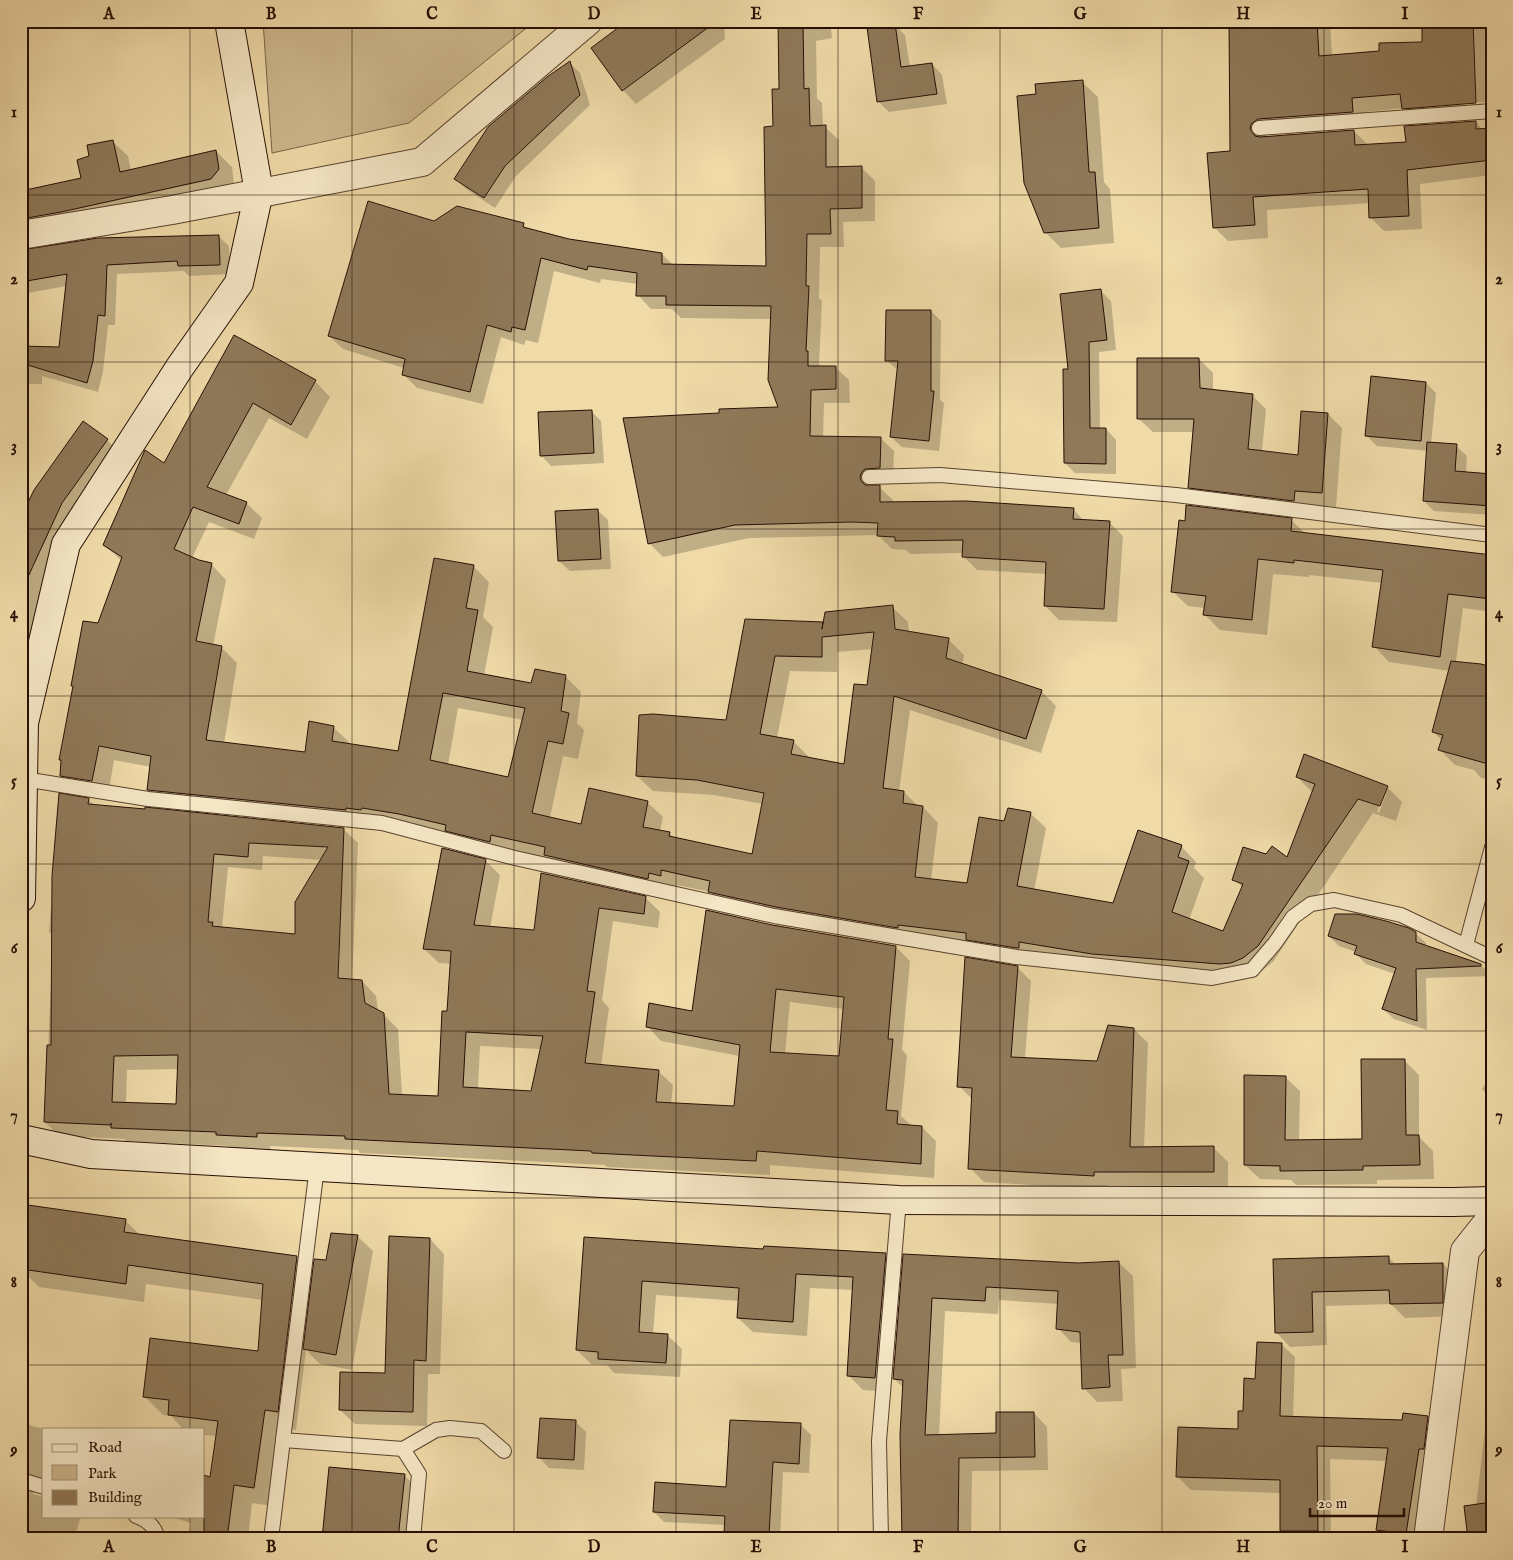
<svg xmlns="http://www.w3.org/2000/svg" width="1513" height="1560" viewBox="0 0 1513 1560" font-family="'IM FELL English',serif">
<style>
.green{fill:#cdb78c;stroke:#7a6348}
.shadow{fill:#0003;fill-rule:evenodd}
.building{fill:#8f7959;stroke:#260f04;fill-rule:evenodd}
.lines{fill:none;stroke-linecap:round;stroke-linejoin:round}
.lane-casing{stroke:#58422d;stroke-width:16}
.street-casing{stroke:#58422d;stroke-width:30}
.secondary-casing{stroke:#260f04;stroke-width:30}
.lane{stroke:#f5e7c6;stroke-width:14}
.street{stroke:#f5e7c6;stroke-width:28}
.secondary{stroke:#f5e7c6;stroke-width:28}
.grid{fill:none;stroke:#260f04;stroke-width:1;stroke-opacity:0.55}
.neatline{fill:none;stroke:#260f04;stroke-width:2}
.grid-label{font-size:16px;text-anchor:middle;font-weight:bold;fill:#260f04}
</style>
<rect width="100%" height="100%" fill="#efdaa8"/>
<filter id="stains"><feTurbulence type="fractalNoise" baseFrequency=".004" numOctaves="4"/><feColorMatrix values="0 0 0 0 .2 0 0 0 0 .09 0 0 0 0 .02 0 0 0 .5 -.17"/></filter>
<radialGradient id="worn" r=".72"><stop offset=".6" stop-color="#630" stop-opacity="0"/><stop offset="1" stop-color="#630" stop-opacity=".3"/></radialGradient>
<path class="green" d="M263 21H535L409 123 272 153Z"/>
<g class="shadow">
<path d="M636 21H724L725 39 636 104 623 90Z"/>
<path d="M778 21H830L832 38 816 41 817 98 822 103 823 127H825L839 140V168L861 167 875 181V221L843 222 844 247H820L819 298 822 301 819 364 821 366 835 367 849 380 850 403H824L823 438H880L894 451 893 481 879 483 874 486 879 487 893 500V503L1073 509 1084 521 1109 522 1123 536 1117 622 1059 620 1045 606 1047 574 977 570 963 556 964 553 910 554 906 550 892 549 878 535 749 538 663 557 650 544 625 419 720 414 780 409 772 319 681 318 672 309H651L638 295V284L601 279 600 283 554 271 538 343 526 340 524 345 501 337 483 404 417 388 403 374 404 368 343 349 329 336 434 222 523 225 528 229 569 240 662 254 673 265 767 267 774 128 780 90Z"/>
<path d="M1230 21H1330L1332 56 1380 53 1424 43 1423 21H1486L1488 102H1461L1460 113 1417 122 1403 108 1365 112 1366 126 1268 134 1265 138 1354 131 1368 145 1407 143 1476 122 1483 130 1492 129V175L1420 184 1422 229 1384 231 1370 217V203L1267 210 1268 238 1228 241 1214 227 1232 153Z"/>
<path d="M895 25 905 35 910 67 932 64 942 75 947 104 889 112 879 102 868 29Z"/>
<path d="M570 63 580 73 590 105 516 176 495 208 466 189 456 179Z"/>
<path d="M1082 82 1098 97 1104 182 1110 189 1114 243 1061 248 1045 232 1037 95Z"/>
<path d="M112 141 128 156 131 171 216 151 232 167 234 185 21 240V193L82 179 91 157Z"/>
<path d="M21 165 26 171 21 188Z"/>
<path d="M218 236 229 246 230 274 189 276 184 271 117 274 115 325H108L103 372 98 392 42 376V384H21V348L61 349 67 286 22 294 21 251Z"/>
<path d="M1101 291 1111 301 1116 350 1099 352 1100 429H1106L1116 440V474L1075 473 1065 463 1070 370Z"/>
<path d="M931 311 941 321 940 400 944 403 939 451 902 447 891 437 898 370 886 360Z"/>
<path d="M235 336 315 381 330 397 307 439 269 418 226 495 246 503 262 518 254 539 209 522 192 558 211 564 226 580 213 646 221 647 237 663 224 744 306 753 333 727 349 742 348 745 398 752 435 559 474 567 489 582 483 617 493 627 484 676 532 685 565 676 581 692 577 723 584 730 578 759 563 756 550 818 582 825 647 802 663 817 660 831 669 833 674 838 753 855 763 804 714 795 653 791 637 776 727 722 746 621 822 623 824 625 892 607 908 622 909 633 948 639 964 655 962 665 1041 691 1056 706 1041 753 910 710 899 792H904L919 807H923L938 823 931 880 968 884 1005 822 1030 813 1046 828 1034 891 1114 905 1181 846 1196 862 1194 868 1204 878 1189 920 1224 933 1243 888 1234 879 1267 856 1288 859 1313 793 1297 777 1387 787 1402 802 1396 821 1373 813 1273 962 1259 973 1247 978 1235 979 1108 969 725 907 710 892 677 885 676 891 454 838 164 805 148 790 151 767 114 760 108 796 77 791 61 775 62 762 60 760 74 687 72 685 99 625 122 561 104 545 164 465ZM873 649 869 687 845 766 808 759 809 757 793 741 777 738 790 671 837 672V652ZM458 708 523 720 509 778 448 765ZM1383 794H1386L1379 813 1377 812Z"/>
<path d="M1199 359 1213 373V391L1252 395 1266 409 1262 452 1299 456 1328 414 1342 428 1336 507 1308 505 1307 515 1203 501 1189 487 1194 432H1153L1138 418Z"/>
<path d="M1426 383 1436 393 1431 444 1456 446 1467 456 1466 473 1492 475V515L1434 511 1424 501 1428 451 1377 446 1366 435Z"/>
<path d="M591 411 601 421 604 463 551 466 541 455Z"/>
<path d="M107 440 120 453 44 582 23 663 21 662V520L37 485Z"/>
<path d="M597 510 608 520 611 569 570 571 559 561Z"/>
<path d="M1291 520 1307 535 1492 556V612L1463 608 1456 661V662L1492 666V781L1481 778 1474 770 1455 765 1440 750 1442 741 1433 731 1450 671 1389 662 1374 646 1383 583 1309 575V577L1273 574 1267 635 1220 630 1205 615V608L1188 606 1172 591Z"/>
<path d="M60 795 89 800 95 806 343 829 358 843 352 980 362 981 376 996 378 1011 383 1014 398 1029 402 1095 440 1097 452 964 439 963 424 949 486 861 500 875 490 928 535 931 542 874 645 897 660 912 658 928 613 921 602 1000 609 1008 601 1066 658 1071 673 1085 671 1104 735 1107 740 1056 661 1041 647 1026 693 1013 772 926 896 947 910 961 902 1050 907 1055 901 1116 912 1126 922 1127 936 1141 934 1178 770 1165V1175L607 1167 605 1165 360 1153 358 1150 270 1146 271 1151 232 1149 228 1146 127 1141 124 1139 59 1136 45 1122 53 935 49 932ZM263 856 322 860 296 935 222 928 228 867 262 870ZM790 1002 844 1009 841 1058 785 1054ZM480 1046 541 1049 532 1092 478 1089ZM179 1069 177 1105 126 1103 127 1070Z"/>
<path d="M1415 933 1426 943V946L1481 965 1491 976 1426 978 1427 1030 1394 1019 1383 1009 1395 974 1366 964 1355 953 1356 952 1339 946 1329 936Z"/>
<path d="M21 940 29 989 21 1035Z"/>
<path d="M1017 967 1031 981 1025 1059 1098 1063 1134 1029 1148 1043 1144 1148H1214L1228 1162V1186L1108 1185V1190L984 1182 970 1168 973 1100 959 1086Z"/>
<path d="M1404 1060 1419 1075V1137L1433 1151 1434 1179 1377 1180V1184L1296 1185 1291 1180 1260 1179 1245 1165 1285 1077 1300 1091 1299 1141 1364 1140Z"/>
<path d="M1492 1073V1099L1482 1089Z"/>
<path d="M125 1220 140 1235 296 1258 314 1275 357 1236 373 1251 352 1370 320 1364 306 1350 296 1430 283 1428 272 1506 252 1503 248 1539H190L191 1523 167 1516H204V1476L211 1479 217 1436 204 1435V1429H183L171 1416 163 1415 144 1396 259 1352 263 1300 146 1284 144 1302 39 1287 21 1269V1259Z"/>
<path d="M585 1238 764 1250 885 1255 900 1269 889 1392 863 1390 849 1376 854 1290 810 1288 807 1336 753 1332 738 1318 739 1301 656 1295 653 1334 667 1335 682 1349 680 1377 614 1373 607 1365 591 1364 577 1350Z"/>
<path d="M430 1239 444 1254 440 1374H428L427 1426 355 1424 340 1410 386 1374Z"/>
<path d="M904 1256 1078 1264 1119 1263 1133 1276 1136 1368 1121 1369 1123 1401 1097 1402 1084 1388 1082 1343 1071 1342 1058 1328 1059 1304 999 1300 998 1314 945 1311 939 1436 998 1435 1034 1413 1047 1427 1048 1470 972 1471 971 1539H903L904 1388 894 1379Z"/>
<path d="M1388 1257 1396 1265 1443 1264 1457 1278 1456 1316 1405 1318 1391 1304 1326 1306 1327 1345 1290 1347 1276 1332 1274 1260Z"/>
<path d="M1281 1344 1295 1357 1293 1418 1403 1421 1428 1417 1441 1430 1420 1539H1376L1388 1461 1330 1459 1331 1539H1289L1281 1531V1493L1191 1490 1177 1476 1239 1430 1257 1380Z"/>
<path d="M1492 1371V1539L1476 1506Z"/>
<path d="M541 1419 576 1422 586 1432 584 1470 549 1468 539 1457Z"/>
<path d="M21 1423 44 1429V1490L34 1492 33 1494 44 1497V1516H81L74 1539H47L25 1532 23 1539H21Z"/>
<path d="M801 1425 811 1435 809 1473 783 1472 780 1539H725V1525L664 1522 654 1512 727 1488Z"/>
<path d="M404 1475 422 1493 418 1539H323Z"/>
</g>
<g class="building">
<path d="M627 21H717L622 91 591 48Z"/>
<path d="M778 21H803L804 89 809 88 810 126 826 125V167L862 166V208L830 209 831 234H807L806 286H809L806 351H808V366H836V389L811 390 810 436 881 437 880 468 865 469 862 472 860 477 861 481 865 485H880V502L966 501 1074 508 1073 519 1110 521 1104 609 1044 606 1046 562 962 557 963 540 895 541V537L877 536 878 523 852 522 735 525 648 544 623 418 719 413V409L778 407 768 380 771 306 666 305V296H636L637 273 588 266 587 270 541 258 525 330 512 327 511 332 487 325 470 392 402 375 405 359 328 336 368 201 434 221 457 206 524 223 523 227 569 239 662 253V264L766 266 764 127 773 126 772 89H779Z"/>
<path d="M1229 21H1317L1319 56 1379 51V43L1422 42V21H1473L1476 103 1402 109 1400 94 1352 98 1353 112 1258 119 1251 124 1250 129 1255 136 1260 137 1354 130 1355 145 1406 142 1404 126 1476 121V129L1492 128V160L1407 170 1409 216 1369 218 1368 189 1253 197 1255 225 1213 228 1207 153 1230 151Z"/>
<path d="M895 23 901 67 932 63 937 94 877 102 867 27Z"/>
<path d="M570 61 580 95 505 166 484 198 454 179 488 127 547 77Z"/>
<path d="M1083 80 1089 172H1095L1099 228 1044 233 1024 183 1017 96 1036 94 1035 84Z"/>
<path d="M113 140 120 172 216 150 219 169 211 179 61 212 21 219V191L81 178 77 160 89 156 87 145Z"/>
<path d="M219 235 220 265 178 266 177 261 107 265 105 316 98 315 93 361 87 383 21 363V346L59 347 67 274 21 282V250L98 238Z"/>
<path d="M1101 289 1107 340 1089 342 1090 428H1106V464L1064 463 1063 369H1068L1060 294Z"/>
<path d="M886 310H931V391H934L929 441 890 437 898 361H885Z"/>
<path d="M234 335 316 380 291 425 253 403 207 487 247 502 239 524 193 507 174 549 199 560 212 563 196 641 222 646 206 740 305 752 309 721 334 726 332 741 398 751 434 558 474 565 466 608 478 610 467 671 531 683 535 669 566 675 561 711 569 713 563 744 548 741 532 813 581 824 589 788 648 801 643 827 670 832 669 836 752 854 764 793 697 780 636 776 639 715 653 714 726 720 745 619 823 622 822 629 825 612 893 605 895 629 949 638 946 658 1042 690 1026 739 894 696 883 788 904 791 903 803 923 806 915 877 967 883 979 817 1004 821 1008 808 1031 812 1017 886 1113 903 1138 830 1182 845 1178 857 1189 861 1172 912 1223 931 1243 884 1232 880 1243 847 1266 854 1272 846 1287 857 1315 784 1296 777 1304 754 1388 786 1380 806 1358 799 1258 946 1243 958 1231 963 1219 964 1092 954 1019 942V948H1017L966 940V933L898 925V928L776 907 708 892 710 881 661 870V876L649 873 648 879 544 855 545 847 491 835 490 842 445 831 446 825 399 814 362 808 361 810 346 808V810L147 790 151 756 99 746 92 781 60 776 61 760H59L73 686H71L83 621 98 623 122 557 103 545 145 450 164 463ZM874 632 867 685 854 684 844 764 791 754 794 740 760 734 775 656 822 657V637ZM443 693 525 708 508 777 430 760Z"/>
<path d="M1137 358H1199L1200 388 1253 394 1248 449 1298 455 1301 411 1328 413 1322 493 1295 491 1294 501 1188 488 1194 419H1137Z"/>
<path d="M1371 376 1426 382 1421 441 1365 436Z"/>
<path d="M592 410 594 453 540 456 538 412Z"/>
<path d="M83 421 108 439 62 503 21 592V517L34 490Z"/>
<path d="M1427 442 1457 444 1455 471 1492 474V506L1423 501Z"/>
<path d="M1186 505 1292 518 1291 531 1492 555V599L1448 594 1440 657 1372 647 1383 570 1294 560V563L1258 559 1252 620 1203 615 1206 596 1171 592 1179 520 1185 521Z"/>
<path d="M598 509 601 559 558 561 555 511Z"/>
<path d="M1451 661 1481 664 1492 667V765L1438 750 1443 735 1432 732Z"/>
<path d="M59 793 89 798 88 804 145 809V807L344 828 338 978 362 980 365 1003 384 1013 389 1094 438 1096 442 1011H447L451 951 423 949 442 848 486 859 474 925 534 930 541 873 646 896 644 914 599 908 587 991 595 992 585 1063 659 1070 656 1102 734 1106 740 1045 646 1027 649 1003 692 1011 706 910 772 925 896 946 888 1039H893L886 1110 898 1111 897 1124 922 1126 921 1164 757 1151 756 1161 592 1153 591 1151 345 1139V1136L257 1133V1137L216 1135V1132L111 1128V1123V1125L44 1122 47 1045H51L52 876ZM249 843 328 847 295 902V934L212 926 213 922H208L214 854 248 857ZM776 989 844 997 839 1056 770 1052ZM466 1032 543 1036 531 1091 463 1087ZM178 1055 176 1104 112 1102 114 1056Z"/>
<path d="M1335 914H1357L1386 921 1409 928 1416 932V942L1481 964V966L1416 969 1417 1021 1382 1009 1396 968 1354 954 1357 946 1328 936Z"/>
<path d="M965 957 1018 966 1011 1057 1097 1061 1108 1025 1134 1028 1130 1147 1214 1146V1172H1094V1176L968 1169 972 1088 957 1087Z"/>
<path d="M1361 1059H1405L1406 1135H1419L1420 1165 1363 1166V1170L1280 1171V1166L1244 1165V1075L1286 1076 1285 1140 1362 1139Z"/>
<path d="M21 1204 126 1219 124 1232 297 1256 278 1412 265 1410 254 1488 234 1485 227 1539H204V1475L210 1477 218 1421 168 1415 169 1400 143 1397 150 1338 258 1351 263 1284 128 1265 126 1284 21 1269Z"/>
<path d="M331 1233 358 1235 336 1355 303 1349 314 1259 326 1260Z"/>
<path d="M389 1236 430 1238 426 1361 414 1360 413 1412 339 1410 340 1372 385 1373Z"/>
<path d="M584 1237 763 1249 764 1246 886 1253 875 1378 847 1376 853 1277 796 1274 793 1322 737 1318 739 1288 642 1281 639 1332 668 1334 666 1363 598 1359V1352L576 1350Z"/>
<path d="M903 1254 1078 1263 1119 1261 1123 1355H1108L1110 1387 1082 1389 1080 1332 1056 1329 1058 1291 986 1287 985 1301 932 1298 925 1435 996 1433V1412H1034L1035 1457 959 1458 958 1538 902 1539 900 1435 903 1380 893 1379Z"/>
<path d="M1389 1256V1264L1443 1263V1303L1390 1304 1389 1290 1312 1292 1313 1332 1275 1333 1273 1259Z"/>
<path d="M1257 1342 1282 1343 1280 1416 1402 1420 1403 1413 1428 1416 1424 1449H1419L1406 1534 1376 1530 1388 1448 1317 1446 1318 1531H1280V1480L1176 1477 1178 1427 1238 1429V1411H1243L1244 1378 1255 1379Z"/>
<path d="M540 1418 576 1420 574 1460 537 1458Z"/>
<path d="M730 1420 801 1423 799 1464 773 1462 769 1535 724 1533 725 1516 653 1512 655 1482 726 1487Z"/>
<path d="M329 1467 405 1474 398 1539H322Z"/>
<path d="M1492 1502V1539H1468L1464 1506Z"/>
</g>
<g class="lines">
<defs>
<g id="lane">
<path d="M1259 128 1492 111"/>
<path d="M869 477 940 475 1176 495 1492 535"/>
<path d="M24 779 148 799 382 823 515 858 774 916 1016 957 1212 978 1252 970 1275 943 1293 917 1311 904 1334 900 1401 915 1492 958"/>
<path d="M1466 945 1492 847"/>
<path d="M317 1167 283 1440 403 1449 419 1474 413 1539"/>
<path d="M403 1449 436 1430 450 1428 481 1431 504 1451"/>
<path d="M21 1480 44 1487"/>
<path d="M136 1516C147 1520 156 1526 157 1539"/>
<path d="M271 1539 283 1440"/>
<path d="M881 1539 879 1441 899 1200"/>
</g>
<g id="street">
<path d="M21 235 172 210 422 162 588 21"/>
<path d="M1428 1539 1465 1251 1492 1217"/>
</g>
<g id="secondary">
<path d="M21 898 24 723 66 544 180 367 239 283 259 192 229 21"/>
<path d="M21 1139 91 1154 899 1200 1453 1202 1492 1201"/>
</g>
</defs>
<use href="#lane" class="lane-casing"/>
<use href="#street" class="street-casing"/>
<use href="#secondary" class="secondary-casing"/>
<use href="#lane" class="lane"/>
<use href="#street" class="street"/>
<use href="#secondary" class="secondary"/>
</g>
<path class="grid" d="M190 21V1429M352 21V1539M514 21V1539M676 21V1539M838 21V1539M1000 21V1539M1162 21V1539M1324 21V1539M21 195H1492M21 362H1492M21 529H1492M21 696H1492M21 864H1492M21 1031H1492M21 1198H1492M21 1365H1492M190 1516V1539"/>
<rect width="1513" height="1560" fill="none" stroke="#efdaa8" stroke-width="55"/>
<rect x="42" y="1428" width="162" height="90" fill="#f5e7c6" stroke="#a29178"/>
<rect x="52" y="1444" width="25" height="8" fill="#f5e7c6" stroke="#a29178"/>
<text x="88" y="1452" font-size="15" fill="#260f04">Road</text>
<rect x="52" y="1465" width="25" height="15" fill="#cdb78c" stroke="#a29178"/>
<text x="88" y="1478" font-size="15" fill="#260f04">Park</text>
<rect x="52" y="1490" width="25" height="15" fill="#8f7959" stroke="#a29178"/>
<text x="88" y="1502" font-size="15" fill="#260f04">Building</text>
<path d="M1310 1508v8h94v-8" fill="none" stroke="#260f04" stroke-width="2.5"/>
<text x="1318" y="1508" font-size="15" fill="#260f04" stroke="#f5e7c6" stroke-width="4" paint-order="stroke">20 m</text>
<rect x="28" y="28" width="1458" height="1504" class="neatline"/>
<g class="grid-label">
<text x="109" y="19">A</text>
<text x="271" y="19">B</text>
<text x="432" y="19">C</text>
<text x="594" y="19">D</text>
<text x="756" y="19">E</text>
<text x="918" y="19">F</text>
<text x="1080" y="19">G</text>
<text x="1243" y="19">H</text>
<text x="1405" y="19">I</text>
<text x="14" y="117">1</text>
<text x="1499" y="117">1</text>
<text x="14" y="284">2</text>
<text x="1499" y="284">2</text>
<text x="14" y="451">3</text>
<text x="1499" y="451">3</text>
<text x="14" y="618">4</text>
<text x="1499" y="618">4</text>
<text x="14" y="786">5</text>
<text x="1499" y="786">5</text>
<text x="14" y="953">6</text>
<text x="1499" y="953">6</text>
<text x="14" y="1120">7</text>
<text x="1499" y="1120">7</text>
<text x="14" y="1287">8</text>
<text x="1499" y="1287">8</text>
<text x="14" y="1455">9</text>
<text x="1499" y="1455">9</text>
<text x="109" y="1552">A</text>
<text x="271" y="1552">B</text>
<text x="432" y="1552">C</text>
<text x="594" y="1552">D</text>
<text x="756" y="1552">E</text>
<text x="918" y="1552">F</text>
<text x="1080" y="1552">G</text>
<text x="1243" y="1552">H</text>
<text x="1405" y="1552">I</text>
</g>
<rect width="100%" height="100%" filter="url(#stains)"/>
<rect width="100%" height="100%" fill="url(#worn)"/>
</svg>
